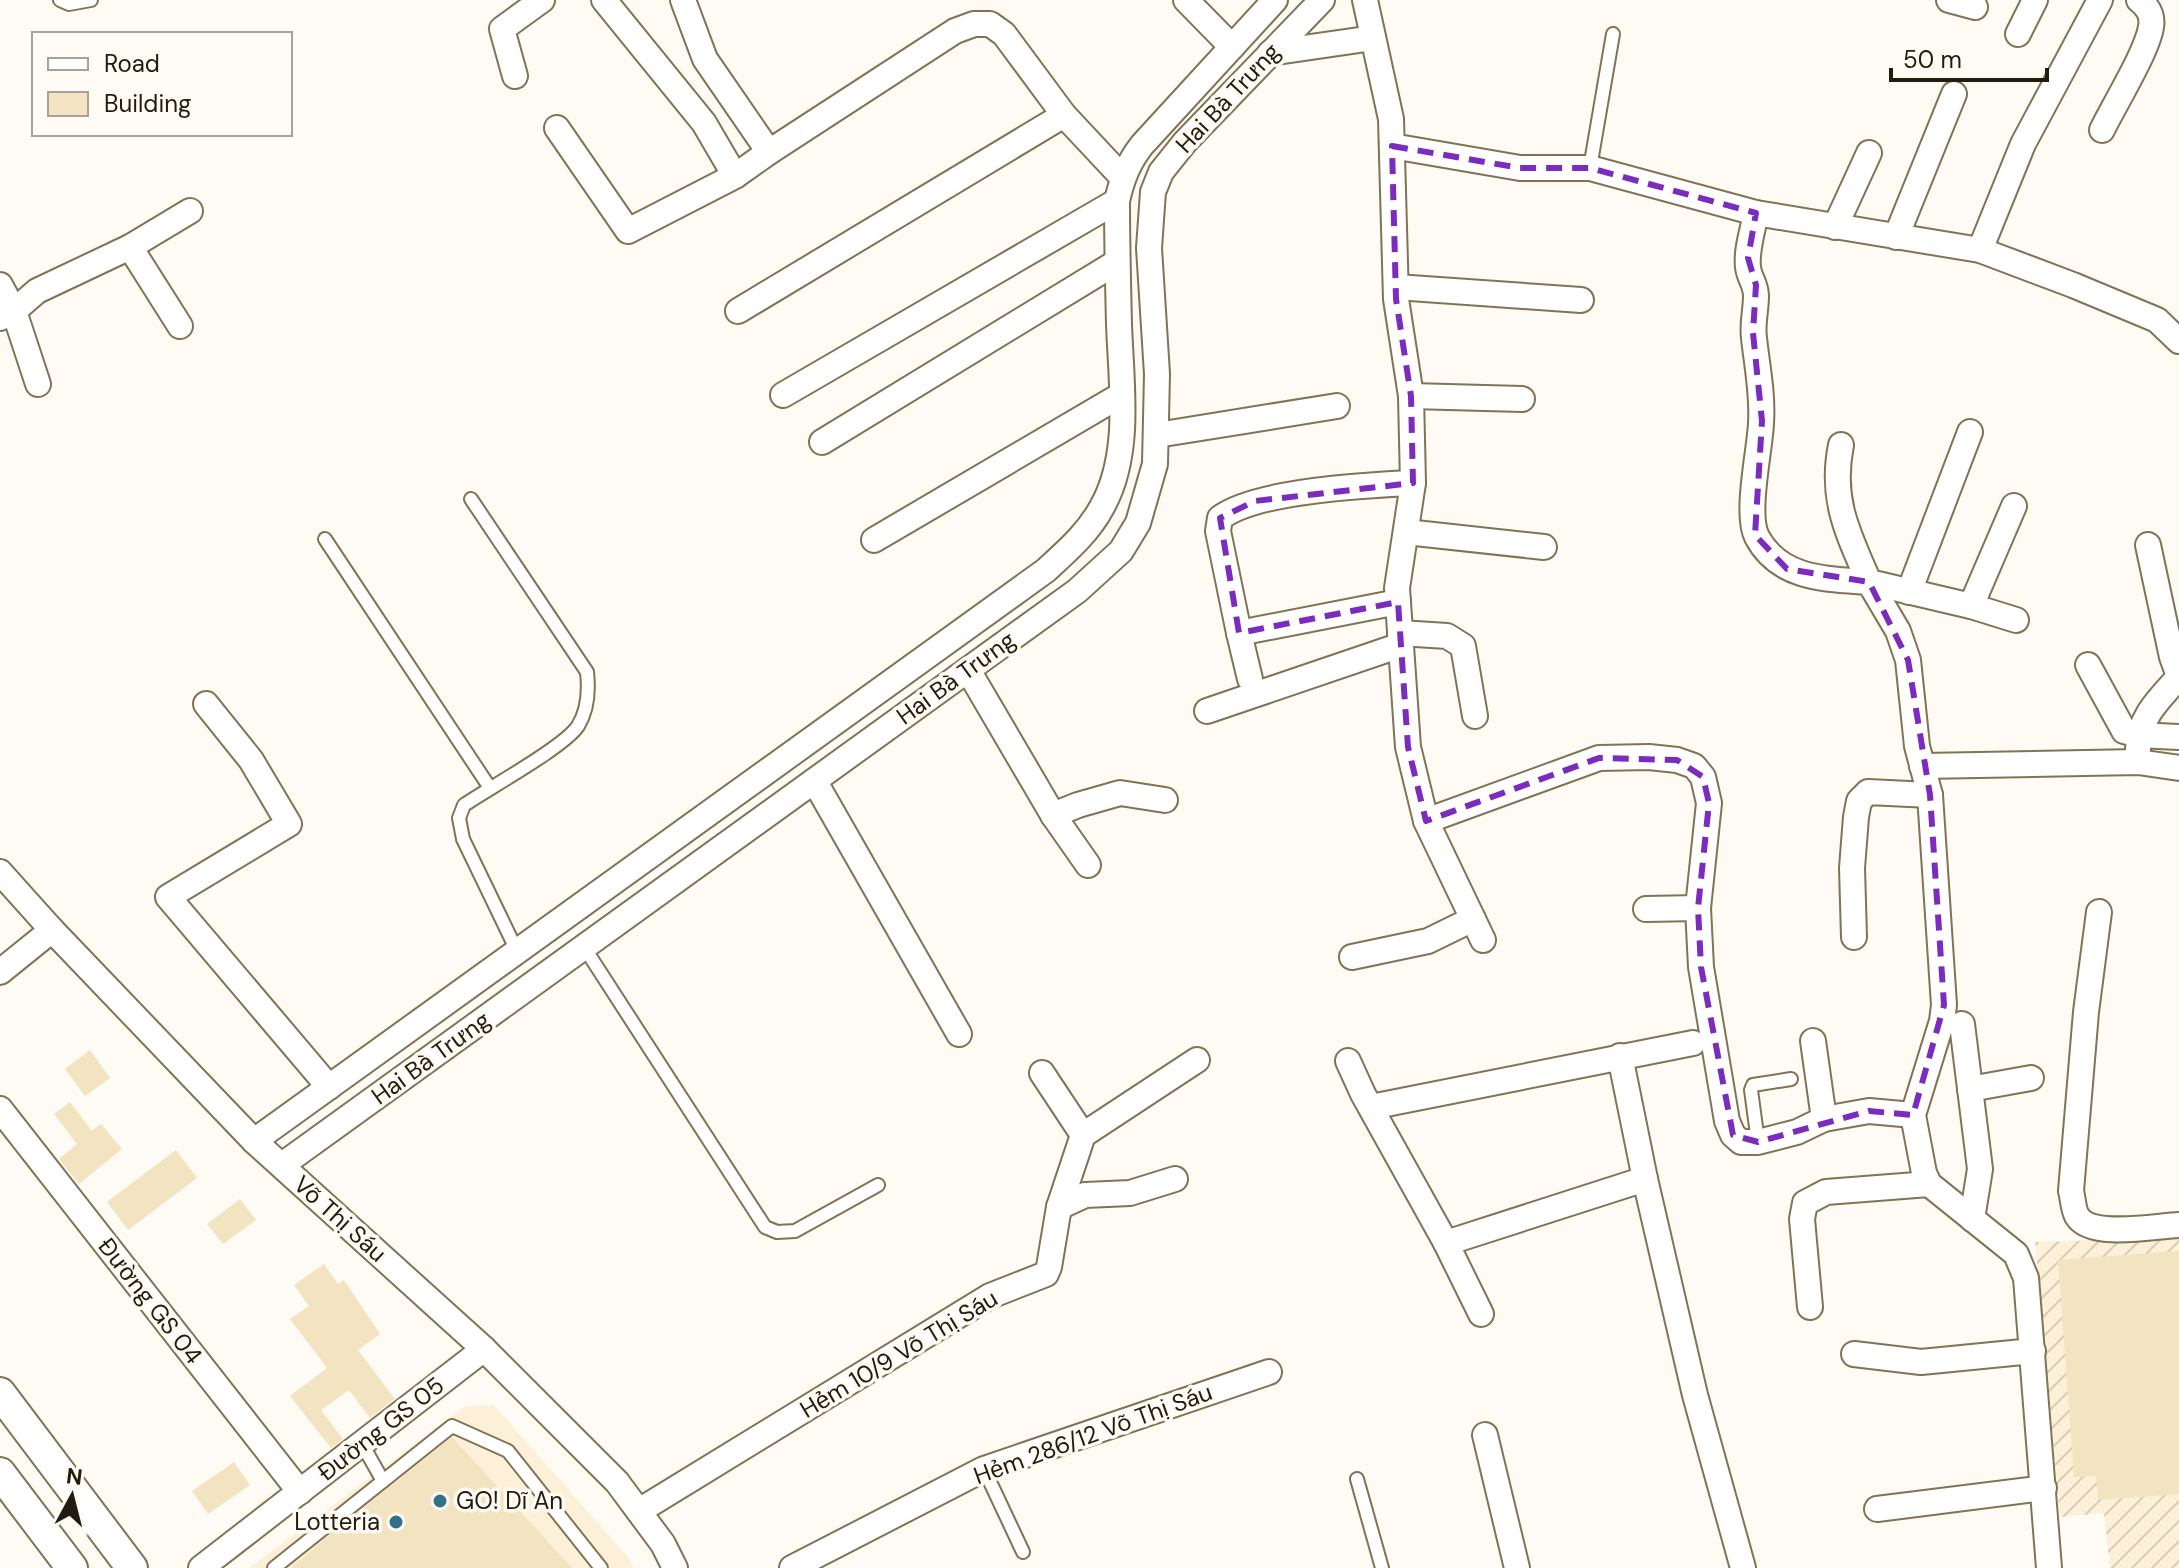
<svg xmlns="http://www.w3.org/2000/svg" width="2179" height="1568" viewBox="0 0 2179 1568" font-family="'DM Sans',sans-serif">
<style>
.built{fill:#fcf1d8}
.industrial{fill:url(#industrial-furrows)}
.building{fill:#f2e3c1}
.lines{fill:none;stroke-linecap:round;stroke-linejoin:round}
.service-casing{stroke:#817354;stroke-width:16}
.minor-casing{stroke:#817354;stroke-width:28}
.tertiary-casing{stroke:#817354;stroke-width:34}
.service{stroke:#fff;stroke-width:12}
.minor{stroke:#fff;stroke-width:24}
.tertiary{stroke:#fff;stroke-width:30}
.marked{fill:none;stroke:#7b2cbf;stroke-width:6;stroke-dasharray:16 10;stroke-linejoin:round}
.poi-dot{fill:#337187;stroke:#fefbf4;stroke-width:3}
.labels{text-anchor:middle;stroke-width:7;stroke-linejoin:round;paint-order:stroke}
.street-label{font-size:24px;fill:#211c0f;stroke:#fefbf4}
.poi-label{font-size:24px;fill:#211c0f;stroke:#fefbf4;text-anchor:start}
</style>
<defs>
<pattern id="industrial-furrows" width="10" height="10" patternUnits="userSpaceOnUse" patternTransform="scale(2)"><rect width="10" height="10" fill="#fcf1d8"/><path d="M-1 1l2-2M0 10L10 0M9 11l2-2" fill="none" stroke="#d8ceb8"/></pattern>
</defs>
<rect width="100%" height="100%" fill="#fefbf4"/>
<path class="built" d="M494 1405 628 1557 634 1568H249L465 1406Z"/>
<path class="industrial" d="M2179 1238V1568H2110L2104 1513 2060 1517 2035 1242Z"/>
<g class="building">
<path d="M90 1050 110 1078 85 1096 65 1069Z"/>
<path d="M70 1102 92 1131 101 1124 122 1149 79 1184 59 1159 77 1144 54 1114Z"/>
<path d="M176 1150 197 1178 128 1230 107 1202Z"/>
<path d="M240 1199 256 1220 223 1244 207 1224Z"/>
<path d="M2179 1251V1494L2098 1500 2096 1476 2074 1477 2058 1260Z"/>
<path d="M324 1264 338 1284 344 1280 380 1334 358 1350 395 1399 370 1418 349 1390 321 1410 343 1439 331 1448 290 1396 327 1368 290 1319 309 1306 294 1285Z"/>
<path d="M452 1437 572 1568H291L333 1532Z"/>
<path d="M234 1462 250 1485 208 1514 192 1491Z"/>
</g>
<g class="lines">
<defs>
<g id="service">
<path d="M60 0 69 4 91 0"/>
<path d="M1590 168 1613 34"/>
<path d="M471 499 587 672C589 690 588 710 578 726 564 747 489 788 464 805L459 818 463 839 517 951"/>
<path d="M325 539 490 788"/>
<path d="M584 947 765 1227 777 1232 795 1231 878 1185"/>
<path d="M1758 1142 1751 1090 1753 1085 1791 1079"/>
<path d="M362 1444 383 1481"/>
<path d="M984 1469 1023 1552"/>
<path d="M1357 1479 1382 1568"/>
<path d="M274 1568 452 1426 508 1451 601 1568"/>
</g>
<g id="minor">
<path d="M604 0 704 123 735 176 769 152"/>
<path d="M683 0 705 59 769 152 955 31 974 24H990L1004 34 1064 115 1123 178"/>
<path d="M1186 0 1232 47"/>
<path d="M1365 0 1391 119 1396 299 1411 396 1413 483 1397 588 1408 747 1426 821 1483 940"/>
<path d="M1949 0 1975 7"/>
<path d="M2018 34 2035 0"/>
<path d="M1270 53 1373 38"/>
<path d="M515 76 502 29 542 0"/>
<path d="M557 128 628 231 735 176"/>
<path d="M2102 130C2114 105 2147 52 2151 27 2153 15 2148 7 2139 0"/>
<path d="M1392 146 1520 168H1590L1756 213 1980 250 2073 285 2157 320 2179 341"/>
<path d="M1756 213C1753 230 1746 250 1748 267 1749 278 1756 284 1756 296 1756 310 1752 324 1754 338 1757 366 1763 394 1761 423 1760 450 1745 514 1757 537 1780 580 1827 579 1869 582L1898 631 1908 660 1917 746 1930 795 1944 1005 1942 1021 1913 1115 1924 1173 1929 1184 2016 1254 2026 1278 2049 1568"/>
<path d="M1835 227 1869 153"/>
<path d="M1896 237 1954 94"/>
<path d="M130 247 190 211"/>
<path d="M1980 250 2023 144 2100 0"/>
<path d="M0 285 14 311 38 384"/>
<path d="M1396 287 1581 300"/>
<path d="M738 311 1064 115"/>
<path d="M0 318 14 311 37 291 130 247 180 326"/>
<path d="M783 395 1117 201"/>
<path d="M1411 396 1522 399"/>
<path d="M1157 435 1337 406"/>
<path d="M822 442 1117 262"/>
<path d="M1841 445C1830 500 1848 533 1869 582L1971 606 2016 620"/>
<path d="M1406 532 1544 547"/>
<path d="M874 540 1121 395"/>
<path d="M2148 545 2172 657 2179 676"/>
<path d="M1909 592 1970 432"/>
<path d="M1971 606 2014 506"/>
<path d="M1239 633 1218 531 1220 518C1255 491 1366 485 1413 483"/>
<path d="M1400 633 1447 636 1463 646 1475 716"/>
<path d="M2088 665 2124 731 2138 735 2179 737"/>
<path d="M968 670 1053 815 1088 865"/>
<path d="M1250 679 1239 633 1398 602"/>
<path d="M206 704 251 760 289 824 168 897 329 1087"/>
<path d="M1207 711 1401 645"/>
<path d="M2138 749C2139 717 2159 699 2179 677"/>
<path d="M1922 766 2138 762 2179 768"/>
<path d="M815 782 959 1034"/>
<path d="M1053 815 1078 805 1120 793 1165 800"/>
<path d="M1426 821 1599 758 1649 757 1677 760 1694 766 1703 777 1709 803 1698 908 1701 967 1727 1121 1733 1135 1741 1142H1758L1797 1132 1824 1119 1869 1111 1913 1115"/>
<path d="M0 872 52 930 254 1141 484 1349 617 1482 663 1544 675 1568"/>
<path d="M1646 909 1698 908"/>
<path d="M2099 912 2086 1012 2071 1191C2073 1198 2073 1209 2077 1216 2091 1239 2155 1226 2179 1225"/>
<path d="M1854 937 1852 868 1856 817 1859 801 1868 792 1930 795"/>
<path d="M1352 957 1428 941 1473 919"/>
<path d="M0 972 52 930"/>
<path d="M1962 1024 1980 1169 1972 1219"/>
<path d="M1813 1041 1824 1119"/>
<path d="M1620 1056 1645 1179 1695 1395 1743 1568"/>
<path d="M1348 1061 1363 1094 1446 1243 1481 1314"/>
<path d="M1042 1073 1083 1135"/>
<path d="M1970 1089 2031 1078"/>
<path d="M1371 1107 1693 1043"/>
<path d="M0 1109 300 1492"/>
<path d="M254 1141 1045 571C1067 551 1088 533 1102 507 1132 454 1121 383 1119 324 1118 283 1117 242 1117 201 1122 179 1128 163 1142 145L1275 0"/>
<path d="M282 1165 1077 591 1121 551 1138 523 1155 464 1157 374 1149 248 1153 192 1161 172 1185 142 1322 0"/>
<path d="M1059 1207 1085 1195 1130 1193 1175 1179"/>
<path d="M1446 1243 1645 1179"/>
<path d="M1810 1307 1802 1219 1805 1203 1826 1192 1929 1184"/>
<path d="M1854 1354 1921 1362 2033 1351"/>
<path d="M1485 1435 1517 1568"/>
<path d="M1877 1509 2044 1488"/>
<path d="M639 1511 990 1296 1046 1274 1049 1267 1059 1207 1083 1135 1197 1060"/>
<path d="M201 1568 484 1349"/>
<path d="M792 1568 984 1469 1269 1372"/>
</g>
<g id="tertiary">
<path d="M0 1393 132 1568"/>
<path d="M0 1473 72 1568"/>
</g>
</defs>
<use href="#service" class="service-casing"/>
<use href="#minor" class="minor-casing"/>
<use href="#tertiary" class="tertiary-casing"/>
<use href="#service" class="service"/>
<use href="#minor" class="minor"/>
<use href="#tertiary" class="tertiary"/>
</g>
<path class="marked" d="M1392 146 1520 168H1590L1756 213 1748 258 1756 285 1753 333 1762 421 1755 535 1787 569 1869 582 1908 660 1930 795 1944 1005 1913 1115 1869 1111 1758 1142 1733 1135 1701 967 1698 908 1709 803 1703 777 1677 760 1599 758 1426 821 1408 747 1398 602 1239 633 1220 518 1255 501 1413 483 1411 396 1396 299Z"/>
<g class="poi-dot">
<circle cx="440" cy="1501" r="8"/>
<circle cx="396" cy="1522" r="8"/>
</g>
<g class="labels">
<g class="street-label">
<text transform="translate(1228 98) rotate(-47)" y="8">Hai Bà Trưng</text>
<text transform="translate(956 678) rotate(-36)" y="8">Hai Bà Trưng</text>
<text transform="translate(431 1058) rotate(-36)" y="8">Hai Bà Trưng</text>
<text transform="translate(340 1219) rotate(42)" y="8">Võ Thị Sáu</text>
<text transform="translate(150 1301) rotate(52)" y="8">Đường GS 04</text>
<text transform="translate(899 1354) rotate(-31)" y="8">Hẻm 10/9 Võ Thị Sáu</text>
<text transform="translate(381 1429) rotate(-38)" y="8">Đường GS 05</text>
<text transform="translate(1093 1434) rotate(-20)" y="8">Hẻm 286/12 Võ Thị Sáu</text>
</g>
<g class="poi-label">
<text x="456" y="1509">GO! Dĩ An</text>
<text x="380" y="1530" text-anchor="end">Lotteria</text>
</g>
</g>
<rect x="32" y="32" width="260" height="104" fill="#fefbf4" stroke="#a6a298" stroke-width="2"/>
<rect x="48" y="58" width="40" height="12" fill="#ffffff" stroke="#a6a298" stroke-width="2"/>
<text x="104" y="72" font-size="24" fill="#211c0f">Road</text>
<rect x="48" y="92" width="40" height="24" fill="#f2e3c1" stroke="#a6a298" stroke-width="2"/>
<text x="104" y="112" font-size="24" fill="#211c0f">Building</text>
<g transform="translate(72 1496) rotate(7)" stroke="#fefbf4" stroke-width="6" paint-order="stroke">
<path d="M0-6L14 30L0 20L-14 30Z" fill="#211c0f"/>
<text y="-12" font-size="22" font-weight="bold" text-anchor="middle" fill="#211c0f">N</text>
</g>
<path d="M1891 68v12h156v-12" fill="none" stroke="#211c0f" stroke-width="4"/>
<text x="1903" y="68" font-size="24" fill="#211c0f" stroke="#fefbf4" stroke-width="6" paint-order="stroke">50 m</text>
</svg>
